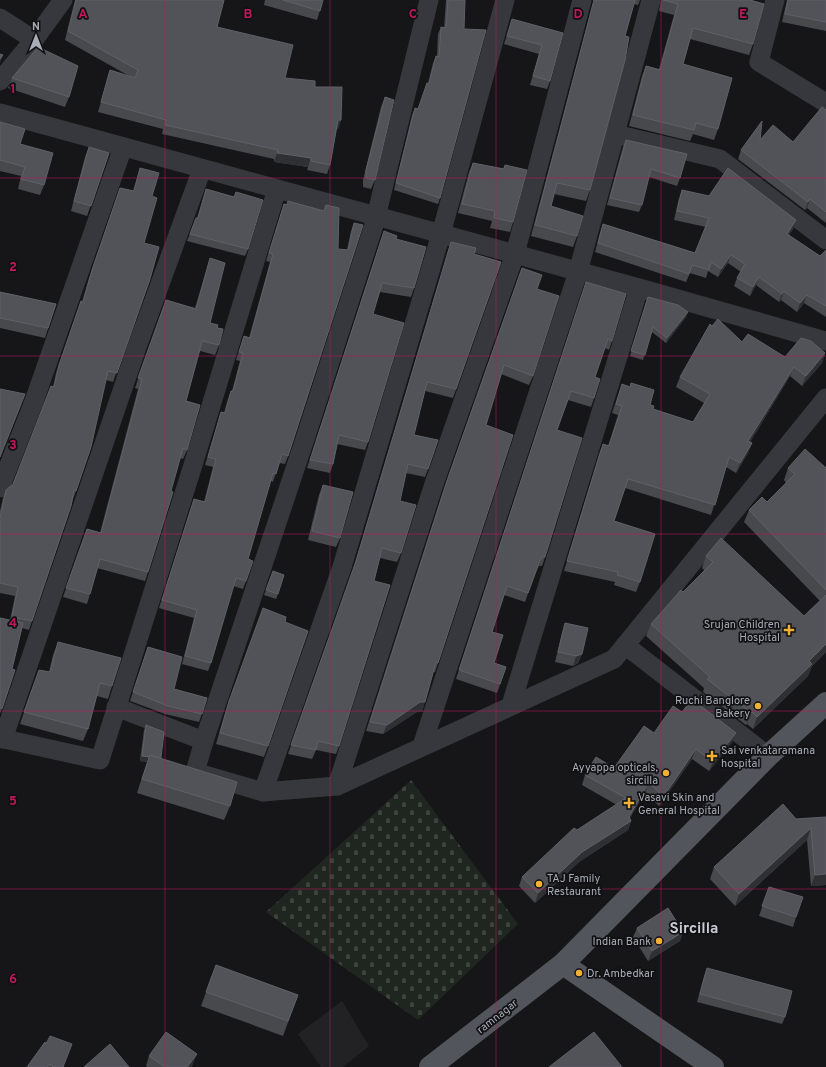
<svg xmlns="http://www.w3.org/2000/svg" width="826" height="1067" viewBox="0 0 826 1067" font-family="Overpass,sans-serif">
<style>
.built{fill:#222225}
.cemetery{fill:url(#cemetery-stones)}
.lines{fill:none;stroke-linecap:round;stroke-linejoin:round}
.street{stroke:#37383d;stroke-width:19}
.primary{stroke:#53555c;stroke-width:22}
.wall{fill:#47494d}
.shaded-wall{fill:#2f3033}
.building{fill:#525359;stroke:#5f6168}
.grid{fill:none;stroke:#c2185b;stroke-width:1;stroke-opacity:0.55}
.poi-dot{fill:#f2b134;stroke:#111113;stroke-width:1.5}
.labels{text-anchor:middle;stroke-width:3.5;stroke-linejoin:round;paint-order:stroke}
.poi-label{font-size:11px;fill:#a8adb8;stroke:#111113;text-anchor:end}
.street-label{font-size:11px;fill:#a8adb8;stroke:#111113}
.district-label{font-size:15px;font-weight:bold;fill:#c9ccd4;stroke:#111113}
.grid-label{font-size:13px;text-anchor:middle;font-weight:bold;fill:#c2185b;stroke:#111113;stroke-width:3.5;stroke-linejoin:round;paint-order:stroke}
</style>
<defs>
<pattern id="cemetery-stones" width="16" height="16" patternUnits="userSpaceOnUse"><rect width="16" height="16" fill="#1e261f"/><path d="M2 7V4a2 2 0 0 1 4 0v3zM10 15v-3a2 2 0 0 1 4 0v3z" fill="#3c433d"/></pattern>
</defs>
<rect width="100%" height="100%" fill="#161618"/>
<path class="built" d="M342 1001 369 1046 343 1067H321L298 1034Z"/>
<path class="cemetery" d="M411 780 518 924 418 1020 266 912Z"/>
<g class="lines">
<g class="street">
<path d="M775 0 759 62 826 103"/>
<path d="M0 18 34 40"/>
<path d="M0 81 34 40 63 0"/>
<path d="M0 113 639 288 826 341"/>
<path d="M615 134 720 159 826 240"/>
<path d="M0 488 33 404 123 147"/>
<path d="M625 645 768 756"/>
<path d="M511 705 639 288"/>
<path d="M116 707 204 741 195 772 263 792 337 786 614 659 826 398"/>
<path d="M0 738 100 760 193 465 277 189"/>
<path d="M3 739 137 347 202 169"/>
<path d="M204 741 305 439 374 225 429 0"/>
<path d="M422 746 578 272 651 0"/>
<path d="M337 786 434 484 515 254 582 0"/>
<path d="M263 792 342 567 441 234 505 0"/>
</g>
<g class="primary">
<path d="M563 964 713 1067"/>
<path d="M430 1067 563 964 768 756 826 703"/>
</g>
</g>
<g class="wall">
<path d="M75 0H224L217 27 285 78 315 87 341 120 338 129H336L330 165 327 174 307 170 308 167 274 162V159L162 134 163 129 98 112 107 80 110 70 131 77 65 40Z"/>
<path d="M265 0H323L317 20 264 5Z"/>
<path d="M446 0H465L440 198 438 204 394 190 412 115 415 108 418 109 428 83 433 63 436 56H437L438 34 441 27 444 28Z"/>
<path d="M593 0H640L638 5 633 4 625 36 590 190 586 201 554 194 551 206 577 236 573 247 531 236 593 3Z"/>
<path d="M661 0H750L753 44 749 55 690 39 683 64 718 129 714 140 693 134 690 141 629 126 642 76 646 66 659 69 674 15 659 11Z"/>
<path d="M787 0H826V31L782 22Z"/>
<path d="M512 19 563 33 550 81 547 89 530 85 539 54 504 44Z"/>
<path d="M12 78 69 97 65 107 8 88Z"/>
<path d="M385 97 375 180 371 189 363 187V180L381 107Z"/>
<path d="M826 110V223L807 208 805 210 738 159 741 150 760 140 793 142Z"/>
<path d="M0 122 20 144 44 185 40 195 18 189 21 176 0 171Z"/>
<path d="M626 140 680 178 677 186 649 177 642 205 639 212 607 205 623 147Z"/>
<path d="M89 147 109 153 87 216 71 211 85 157Z"/>
<path d="M473 163 503 169 505 165 513 222 510 232 490 228 492 221 458 213 469 172Z"/>
<path d="M140 168 152 196 144 243 150 279 113 382 106 380 76 491 73 499 71 506 29 630 22 628 12 669 15 670 0 714V618L10 620 15 596 0 593V511L3 498 6 490 13 484 53 387 56 373 81 301 82 302 89 278 120 188 133 191Z"/>
<path d="M206 189 234 197 236 192 248 249 245 256 187 241 196 218H197Z"/>
<path d="M682 190 796 220 793 229 789 235 820 256 826 250V317L804 303 797 312 781 300 779 302 756 285 750 296 734 286 737 278 741 272 728 263 718 277 708 271 706 278 690 273 686 282 595 252 600 233 603 224 695 253 706 227 674 220 679 198Z"/>
<path d="M284 204 324 211 326 205 338 249 347 250 351 231 354 223 363 225 288 456 285 464 279 463 273 482 271 481 248 559 246 581 243 589 233 586 211 663 208 671 182 664 194 618 159 608 194 499 204 502 213 467 205 465 221 412 224 413 228 399 231 391H232L240 361 236 360 244 336 249 338 270 262 266 261Z"/>
<path d="M384 231 396 239 414 288 411 297 380 292 373 314 368 442 365 450 337 444 333 464 330 473 307 468Z"/>
<path d="M451 242 474 254 501 262 453 398 425 391 414 435 438 440 425 477 406 473 400 501 401 553 397 562 380 558 374 581 339 746 336 754 316 750 312 759 288 754 353 570 448 251Z"/>
<path d="M210 258V323L217 328 219 345 215 355 200 351 186 401 187 450 183 459 180 458 148 572 145 581 97 568 90 594 87 604 63 597 87 529 100 533 138 389 135 388 166 300 195 308Z"/>
<path d="M522 268 537 289 533 376 529 385 501 374 486 425 438 663 435 672H433L422 712H417L383 734 366 731 444 488Z"/>
<path d="M583 291 612 341 609 350 605 348 595 377 594 398 591 407 568 400 557 430 545 557 542 566H539L536 571 525 602 504 595 492 632 494 663 506 667 497 693 456 679Z"/>
<path d="M0 292 56 304 45 338 0 328Z"/>
<path d="M646 302 686 317 666 343 652 332 643 360 630 356Z"/>
<path d="M712 326 742 342 785 357 825 353 822 363 802 386 790 376 750 442 752 443 748 453 736 473 726 467 711 515 625 488 614 521 640 582 636 592 614 585 615 582 564 571 599 454 603 444 608 446 618 415 612 413 622 384 650 405 653 409 693 422 704 403 676 387 680 377Z"/>
<path d="M788 468H826V652L812 666 808 676 753 729 747 724 746 725 703 692 704 688 646 636 651 624 683 592 705 571 702 568 706 556 804 616 820 601 744 522 749 510 767 502 786 483 784 480Z"/>
<path d="M323 485 340 538 336 547 308 540 319 495Z"/>
<path d="M273 571 278 594 276 599 264 595Z"/>
<path d="M263 608 285 622 308 631 264 757 216 744 225 713Z"/>
<path d="M565 623 582 654 578 663 573 666 555 662 562 633Z"/>
<path d="M58 642 112 686 108 699 97 696 88 729 83 741 20 724 34 683 49 672 53 655Z"/>
<path d="M148 647 174 689 207 698 199 722 165 714 130 701Z"/>
<path d="M682 712 736 733 732 742 709 771 692 759 659 806 645 792 630 818 631 821 628 830 579 862 535 903 519 886 522 877 577 830 617 805 582 785 585 775 614 768 654 733Z"/>
<path d="M146 725 161 759 230 806 224 820 137 793 147 762 140 761 144 730Z"/>
<path d="M826 817V885L811 886 807 840 735 906 710 879 714 867Z"/>
<path d="M769 887 796 917 793 927 759 916Z"/>
<path d="M637 928 683 932 680 941 648 961 633 937Z"/>
<path d="M216 965 298 995 283 1036 201 1006Z"/>
<path d="M707 968 785 1017 782 1024 697 1002 704 976Z"/>
<path d="M45 1042 64 1067H27Z"/>
<path d="M149 1056 193 1064 191 1067H148L146 1066Z"/>
</g>
<g class="shaded-wall">
<path d="M3 55 0 63V64V59Z"/>
<path d="M338 120H341L338 129H335Z"/>
<path d="M277 153 311 158 308 167 274 162Z"/>
<path d="M810 199 807 208 805 210 808 202Z"/>
<path d="M796 220 793 229 784 243 787 234Z"/>
<path d="M731 255 728 263 718 277 721 269Z"/>
<path d="M759 277 756 285 750 296 753 287Z"/>
<path d="M784 291 781 300 779 302 782 294Z"/>
<path d="M807 295 804 303 797 312 800 303Z"/>
<path d="M688 312 686 317 666 343 667 338Z"/>
<path d="M825 353 822 363 802 386 806 376Z"/>
<path d="M794 367 790 376 745 451 748 441Z"/>
<path d="M752 443 748 453 736 473 740 463Z"/>
<path d="M542 557 539 566 535 572 539 563Z"/>
<path d="M826 644V652L812 666 808 676 753 729 757 717 809 661Z"/>
<path d="M582 654 578 663 573 666 576 656Z"/>
<path d="M420 702H425L422 712H417L383 734 387 725Z"/>
<path d="M752 712 747 724 746 725 751 713Z"/>
<path d="M736 733 732 742 709 771 713 762Z"/>
<path d="M696 749 692 759 659 806 663 797Z"/>
<path d="M142 756 149 757 147 762 140 761Z"/>
<path d="M649 782 645 792 627 823 631 821 628 830 579 862 535 903 538 893 582 852 629 817Z"/>
<path d="M811 828 807 840 735 906 739 894Z"/>
<path d="M826 874V885L811 886 815 875Z"/>
<path d="M683 932 680 941 648 961 652 951Z"/>
<path d="M197 1054 193 1064 191 1067H187Z"/>
</g>
<g class="building">
<path d="M76 0H224L217 27 293 45 285 78 315 81V87H342L341 120H338L330 165 311 161V158L277 153 278 150 165 125 166 120 101 102 110 70 135 78 138 70 68 31Z"/>
<path d="M283 0H323L320 11Z"/>
<path d="M448 0H465L464 29 486 30 440 198 396 183 415 108 418 109 427 83 429 84 436 56 439 57 441 27 446 28Z"/>
<path d="M594 0H635L625 36 629 37 625 60 590 190 557 183 551 206 583 216 577 236 535 225Z"/>
<path d="M663 0H750L764 4 753 44 693 28 683 64 732 78 718 129 696 123 694 130 633 115 646 66 660 70 678 4Z"/>
<path d="M788 0H826V22L785 14Z"/>
<path d="M512 19 563 33 550 81 533 76 542 45 507 36Z"/>
<path d="M38 47 78 66 69 97 12 78Z"/>
<path d="M0 54 3 55 0 59Z"/>
<path d="M385 97 394 100 375 180 366 178V170Z"/>
<path d="M822 107 826 110V212L810 199 808 202 741 150 762 121 760 140 773 125 793 142Z"/>
<path d="M0 122 25 129 20 144 53 153 44 185 21 179 25 167 0 160Z"/>
<path d="M626 140 687 154 680 178 651 169 642 205 610 198Z"/>
<path d="M89 147 109 153 91 206 74 201Z"/>
<path d="M473 163 504 169 505 165 527 170 513 222 494 218 495 211 462 204Z"/>
<path d="M140 168 159 173 152 196 157 198 144 243 159 247 150 279 117 373 108 371 91 447 76 491 74 490 71 506 32 621 12 617 18 587 0 583V518L6 490 13 484 51 386 54 387 59 365 81 301 83 302 92 270 120 188 134 191Z"/>
<path d="M728 168 796 220 787 234 820 256 826 250V306L807 295 800 303 784 291 782 294 759 277 753 287 737 278 745 264 731 255 721 269 711 262 709 270 692 265 689 274 598 243 603 224 695 253 709 218 677 211 682 190 709 196Z"/>
<path d="M206 189 234 197 236 192 263 200 248 249 190 234 196 218H198Z"/>
<path d="M288 201 324 211 326 205 339 208 338 249 348 250 354 223 363 225 288 456 282 454 276 474 273 473 248 559 253 561 246 581 236 578 211 663 185 656 197 610 162 600 194 499 205 502 216 459 208 457 221 412 225 413 231 391H233L243 353 239 352 244 336 250 338 273 254 269 253 284 204 287 205Z"/>
<path d="M384 231 397 236 396 239 426 247 414 288 382 283 373 314 404 323 368 442 339 435 333 464 310 460Z"/>
<path d="M451 242 476 248 474 254 501 262 456 389 427 382 414 435 438 440 428 469 408 464 400 501 416 505 401 553 382 548 374 581 390 585 339 746 318 741 316 750 291 745 356 561Z"/>
<path d="M210 258 225 263 210 323 218 325 217 328 223 329 219 345 202 341 186 401 200 405 187 450 183 448 171 491 173 492 148 572 100 559 90 594 66 588 87 529 101 533 142 379 138 378 166 300 196 309Z"/>
<path d="M522 268 542 275 537 289 559 296 533 376 504 365 486 425 513 435 438 663 436 662 425 702H420L387 725 370 722 448 478Z"/>
<path d="M586 282 626 294 612 341 608 339 595 377 600 379 594 398 571 391 557 430 582 438 545 557H542L539 563 528 593 507 586 492 632 503 635 494 663 506 667 500 684 459 670Z"/>
<path d="M0 292 56 304 48 328 0 318Z"/>
<path d="M648 297 678 305 688 312 667 338 653 327 645 355 631 351Z"/>
<path d="M718 319 742 342 748 334 785 357 801 338 811 341 825 353 806 376 794 367 748 441 752 443 740 463 729 457 715 505 628 479 614 521 655 534 640 582 617 575 618 572 567 561 603 444 609 446 622 406 616 404 622 384 630 387 631 383 654 390 650 405 654 406 653 409 693 422 710 394 680 377 710 324 712 326Z"/>
<path d="M0 389 25 394 0 457Z"/>
<path d="M805 449 826 468V590L749 510 762 497 767 502 795 474 788 468Z"/>
<path d="M323 485 353 492 340 538 312 531Z"/>
<path d="M721 538 804 616 826 595V644L809 661 812 664 757 717 752 712 751 713 707 679 710 677 651 624 681 590 683 592 713 562 706 556Z"/>
<path d="M273 571 284 575 278 594 266 590Z"/>
<path d="M263 608 286 617 285 622 308 631 268 746 220 733 229 701Z"/>
<path d="M0 618 23 623 12 669 15 670 2 709 0 708Z"/>
<path d="M565 623 588 628 582 654 576 656 558 652Z"/>
<path d="M58 642 121 658 112 686 100 683 88 729 24 712 39 670 50 672Z"/>
<path d="M148 647 182 657 174 689 207 698 202 714 168 706 133 692Z"/>
<path d="M692 699 736 733 713 762 696 749 663 797 649 782 629 817 631 821 582 852 538 893 522 877 574 828 577 830 626 798 585 775 596 757 614 768 644 726 654 733 673 706 682 712Z"/>
<path d="M146 725 164 732 161 758 150 755 149 757 142 756Z"/>
<path d="M150 755 237 782 230 806 142 779Z"/>
<path d="M783 804 796 819 826 817V874L815 875 811 828 739 894 714 867Z"/>
<path d="M769 887 803 897 796 917 762 906Z"/>
<path d="M668 908 683 932 652 951 637 928Z"/>
<path d="M216 965 298 995 288 1021 206 992Z"/>
<path d="M707 968 792 991 785 1017 700 994Z"/>
<path d="M166 1032 197 1054 187 1067H165L149 1056Z"/>
<path d="M594 1032 622 1067H549Z"/>
<path d="M50 1036 72 1044 63 1067H53L50 1064 47 1067H27L45 1042 46 1044Z"/>
<path d="M110 1044 129 1067H84Z"/>
</g>
<path class="grid" d="M165 0V1067M330 0V1067M496 0V1067M661 0V1067M0 178H826M0 356H826M0 534H826M0 711H826M0 889H826"/>
<g class="poi-dot">
<path d="M787 624h4v4h4v4h-4v4h-4v-4h-4v-4h4z"/>
<circle cx="758" cy="706" r="4"/>
<path d="M710 750h4v4h4v4h-4v4h-4v-4h-4v-4h4z"/>
<circle cx="666" cy="773" r="4"/>
<path d="M627 797h4v4h4v4h-4v4h-4v-4h-4v-4h4z"/>
<circle cx="539" cy="884" r="4"/>
<circle cx="659" cy="941" r="4"/>
<circle cx="579" cy="973" r="4"/>
</g>
<g class="labels">
<g class="poi-label">
<text x="780" y="628">Srujan Children<tspan x="780" dy="13">Hospital</tspan></text>
<text x="750" y="704">Ruchi Banglore<tspan x="750" dy="13">Bakery</tspan></text>
<text x="721" y="754" text-anchor="start">Sai venkataramana<tspan x="721" dy="13">hospital</tspan></text>
<text x="658" y="771">Ayyappa opticals,<tspan x="658" dy="13">sircilla</tspan></text>
<text x="638" y="801" text-anchor="start">Vasavi Skin and<tspan x="638" dy="13">General Hospital</tspan></text>
<text x="547" y="882" text-anchor="start">TAJ Family<tspan x="547" dy="13">Restaurant</tspan></text>
<text x="651" y="945">Indian Bank</text>
<text x="587" y="977" text-anchor="start">Dr. Ambedkar</text>
</g>
<g class="street-label">
<text transform="translate(497 1016) rotate(-38)" y="4">ramnagar</text>
</g>
<g class="district-label">
<text x="694" y="933">Sircilla</text>
</g>
</g>
<g class="grid-label">
<text x="83" y="18">A</text>
<text x="248" y="18">B</text>
<text x="413" y="18">C</text>
<text x="578" y="18">D</text>
<text x="743" y="18">E</text>
<text x="13" y="93">1</text>
<text x="13" y="271">2</text>
<text x="13" y="449">3</text>
<text x="13" y="627">4</text>
<text x="13" y="805">5</text>
<text x="13" y="983">6</text>
</g>
<g transform="translate(36 36)" stroke="#111113" stroke-width="3" paint-order="stroke">
<path d="M0-3L7 15L0 10L-7 15Z" fill="#a8adb8"/>
<text y="-6" font-size="11" font-weight="bold" text-anchor="middle" fill="#a8adb8">N</text>
</g>
</svg>
